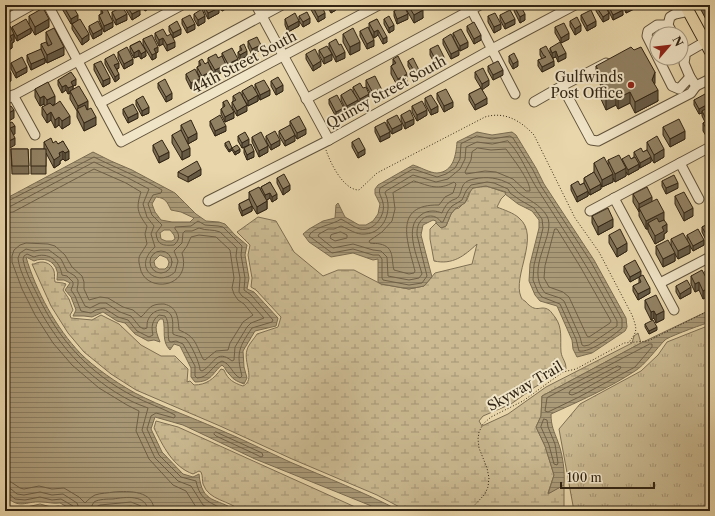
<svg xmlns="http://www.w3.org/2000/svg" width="715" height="516" viewBox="0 0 715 516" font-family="'Libre Caslon Text',serif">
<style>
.grass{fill:url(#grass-tufts);stroke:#7e6e52}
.wetland{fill:url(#wetland-marsh);stroke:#7e6e52}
.water{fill:url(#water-rules);stroke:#7a6b50;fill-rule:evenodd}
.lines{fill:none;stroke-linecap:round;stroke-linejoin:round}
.shore{stroke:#6e5f46;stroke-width:1}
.minor-casing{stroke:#5f513a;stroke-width:11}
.major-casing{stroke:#312414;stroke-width:13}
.path{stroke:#312414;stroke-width:1;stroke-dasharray:1 2;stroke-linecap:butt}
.minor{stroke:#f1e5c8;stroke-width:9}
.major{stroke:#e9d7ab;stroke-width:11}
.wall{fill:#7d6f55;stroke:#312414}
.shaded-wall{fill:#665a45;stroke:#312414}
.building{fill:#918163;stroke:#312414}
.poi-dot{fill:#8f2418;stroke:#f1e5c8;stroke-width:1.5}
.labels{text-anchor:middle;stroke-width:4;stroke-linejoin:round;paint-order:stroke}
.street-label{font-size:14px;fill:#312414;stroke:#f1e5c8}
.poi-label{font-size:14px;fill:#312414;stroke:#f1e5c8;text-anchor:end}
</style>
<defs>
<pattern id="grass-tufts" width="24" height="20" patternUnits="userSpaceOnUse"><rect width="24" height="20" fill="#cab991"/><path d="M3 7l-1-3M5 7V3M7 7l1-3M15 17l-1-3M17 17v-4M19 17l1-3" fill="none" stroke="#a59675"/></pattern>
<pattern id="wetland-marsh" width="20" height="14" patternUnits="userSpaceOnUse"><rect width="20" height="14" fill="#cab991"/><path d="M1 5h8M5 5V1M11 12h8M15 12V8" fill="none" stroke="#a59675"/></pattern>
<pattern id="water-rules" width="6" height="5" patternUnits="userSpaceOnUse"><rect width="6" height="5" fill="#aa9a78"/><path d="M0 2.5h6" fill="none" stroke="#8b7d61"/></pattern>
</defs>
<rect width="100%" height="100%" fill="#e9d7ab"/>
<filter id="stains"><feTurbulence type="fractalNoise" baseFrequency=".005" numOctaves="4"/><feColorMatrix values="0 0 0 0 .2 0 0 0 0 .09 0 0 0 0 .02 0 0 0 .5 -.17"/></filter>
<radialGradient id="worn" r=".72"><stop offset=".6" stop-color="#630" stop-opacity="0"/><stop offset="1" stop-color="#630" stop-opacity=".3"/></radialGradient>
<path class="grass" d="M710 325V511H574L559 429 580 404 641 371 658 355 667 342Z"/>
<g class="wetland">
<path d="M486 186 507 193 501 199 497 207C504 210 514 213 519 218 541 236 512 276 521 297 521 298 524 301 525 301 537 315 540 304 549 310 551 311 553 315 555 317 563 328 560 339 561 352 562 359 566 361 566 369L535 387 511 404 483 416 479 421 482 426 508 414 546 387 632 343 634 336 638 333 641 343 542 396 541 416 536 427 545 446 554 475 548 493 564 485V511H407L377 495 292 459 220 426 136 390 111 374 84 352 68 333 51 306 32 264H34C42 260 51 262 54 271 55 274 54 279 55 282L63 283 66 284 63 290 69 299 73 310 70 315 71 318 92 320 101 315 119 324 141 345 161 356H175L188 369 187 382 190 381 194 385C206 385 214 379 221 369L224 370C228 380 234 383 243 386 256 380 243 362 247 350 248 345 254 339 257 334L278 327 281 317 256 290 251 287 252 278 248 255 250 245 237 232 258 217 276 221 294 252 323 276 338 270H354L381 284 409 289 424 286 435 273 472 264 477 244C464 256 453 265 434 261L430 239V229L436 223 442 228 446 226 451 214 455 209 459 208 467 200 471 190 473 188Z"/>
<path d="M156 421 178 427 364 511H241C229 500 209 501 203 484 202 481 203 476 201 472L199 471 193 474C173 467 163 446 154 428Z"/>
<path d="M40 504 51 507 59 506 68 511H21L27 507Z"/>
</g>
<g class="water">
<path d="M477 132 492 135 512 132 516 135 536 168 544 184 594 260 626 318 627 327 625 331 592 353 577 357 573 349 572 340 557 306 540 301 535 295 529 281 530 264 539 228V220L532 211 518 204 505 194 506 192 486 186 473 188 469 193 465 203 455 209 451 214 446 226 441 228 436 223V221L433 220 423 225 421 235 432 277 424 286 409 289 381 284 378 282V259L373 260 353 253 331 257 309 242 303 234 309 229 323 221 335 218 336 205 338 203 345 217 359 225H366L373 221 378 214 380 204 375 194V189L378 185 413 165C420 167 430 173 437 173 454 172 456 154 457 142Z"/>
<path d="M93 152 111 161 132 170 175 193 196 214 206 221 219 222 225 224 235 235 247 245 245 255 249 278 247 289 254 292 278 318 276 326 255 331 243 351 244 367 247 378 244 384C239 382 233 380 230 375 226 372 226 368 222 365 212 373 212 382 195 382L191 377V368L180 346 174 344 170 350C161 341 166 330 163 319H160C153 326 157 334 160 342L154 340 148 341 135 334 125 323 117 321 103 312 92 317 84 316H73L76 310 71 297 65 290 70 283 64 280H57C57 277 58 273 57 271 54 260 43 257 34 261L26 257C36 291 56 328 81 354 95 368 117 383 135 393 162 407 191 417 218 429 242 439 266 451 290 462 327 478 364 492 400 511H380L369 505 255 459 183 425 155 417 151 429 162 452 183 474 193 477 199 474C202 505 217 497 236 511H143L131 506 86 511 71 509 60 503C53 504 48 502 41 502 24 501 21 510 5 496V199ZM156 197C166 198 167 202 171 210L181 212 194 218 190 222H172L161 220 155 212 152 204ZM164 230H170L174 235 175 239 172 241H166L161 239 160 233ZM160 255 167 258 169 262 168 266 165 269H159L155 266 154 261Z"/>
<path d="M710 310V322C701 325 670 336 665 340 657 348 644 366 635 371 609 388 580 401 551 414 551 426 554 431 558 442 563 455 565 472 564 485L548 494 554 475 545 446 536 427 541 416 542 396 641 343Z"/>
</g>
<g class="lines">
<g class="shore">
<path d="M477 136 492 139 510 136 513 138 533 170 541 186 591 262 622 319V328C613 336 590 353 579 351L576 339 560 304 542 297 538 292 533 280 534 265 543 228 542 219 534 208 520 200 510 193 508 189 494 183 487 182 471 185 466 191 462 200 452 206 448 211 443 222H441C436 214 425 214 420 222 417 226 417 231 417 235L427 276 422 283 409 285 383 280 382 278V259L379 255H373L353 249 332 253 309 236C312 227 333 225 341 219 347 222 353 227 360 229 374 232 386 215 383 203 382 197 378 194 380 188L413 169 437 177 446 174 455 168 460 159 461 144Z"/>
<path d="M508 141C521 154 528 175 538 190 566 233 593 275 617 321V326L589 345 584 346 582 345 580 337 564 301 560 298 545 293C524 268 557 235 547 216 539 203 529 201 519 193 515 190 513 186 510 184 499 178 487 176 474 179 458 182 464 192 457 198 454 200 454 199 451 201 447 203 444 208 442 213 439 212 436 211 433 211 429 211 424 212 421 215 403 227 418 258 422 274L419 278 409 280 388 276 387 257 381 251 373 250 353 244 333 248 318 236 319 234 328 229H334L341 226C349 229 356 235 365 234 385 233 393 209 385 193L386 191 413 175 436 182 448 179 460 169 465 159 466 147 477 142 492 144Z"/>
<path d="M478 148 491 150 506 149C513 159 530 180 530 191H526L513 179 496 172 485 171 466 174 465 172 471 160 472 152Z"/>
<path d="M414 181C430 186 438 191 454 182L456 184 453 193 445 197 439 205C392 204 408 243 415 271L414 273 409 274 394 270C391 260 395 247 380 244 377 243 374 244 370 243L369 241 382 232 392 221 395 209 393 193Z"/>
<path d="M5 202 8 201 94 157C116 168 140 177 162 190L161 193 153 195 148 204 152 215 162 225 156 233C157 245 163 246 174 245 180 240 180 234 175 229V227L191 226 198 221 205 225 218 226 223 227 242 246 241 255 245 278 244 290 251 295 273 320 272 322 252 328C239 347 236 353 242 376L240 378C232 374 231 364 222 361 212 365 209 378 197 378L195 376V366L183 344 176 341 171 342 169 341C167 332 170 323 165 316L159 315C152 320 151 327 153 335L149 337 137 331 128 320 118 317 104 308 96 310 91 313 81 311 75 296 71 290 73 285V282L67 276 62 275C60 261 48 251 34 257L27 254 24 256 23 259C25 271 32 284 38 296 59 340 89 373 133 396 147 403 162 408 175 415V417L174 418 156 413 151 416 147 429 159 455 181 477 196 481C200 501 211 503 228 511"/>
<path d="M5 207 11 206 94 162 128 178 149 189 143 204 147 217 154 226 151 234 155 247C131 268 158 288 175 272L178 261 174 251 182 243 183 233 185 231H192L199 228C206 231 213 229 220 232L237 248 236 256 240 278 239 292 242 296 248 300 264 318 251 323 247 327 235 347 234 360 232 361C216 348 214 365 202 371L200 370C200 363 190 342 185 338 181 336 176 336 173 334 172 328 174 321 171 315 165 306 153 310 149 318 147 321 147 324 147 328L144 329 140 327 131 316 120 312 106 303H100L90 308 85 306 77 290 78 284V280L75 276 67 271 61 259 49 250H40L34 251 26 249 20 253 18 258C19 270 27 284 32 295 54 341 86 378 131 401 137 404 143 406 148 408L142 430 155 458 178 481 191 486 203 505 216 511"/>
<path d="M5 213 13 212 94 169 126 183 141 192C136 208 137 212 147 226L145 234 147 244C145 248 142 251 140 255 138 259 139 263 140 267 144 294 193 289 182 253L187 246 191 237 199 235 216 237 230 250 234 278 232 288 234 294 238 300 244 304 253 315 243 322 230 343 228 350 216 351 205 360 203 359C195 343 196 337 179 330 178 319 178 307 164 304 160 304 156 304 152 306 147 309 145 314 141 317L133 310 123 307 108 298 100 297 89 300 84 289V282L82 276 72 267 65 255 55 246 48 244 26 243 20 245 14 250 12 256V262L22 289 35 315 53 343 72 365 99 388 127 405 139 411 136 431 149 459 173 485 186 491 196 507 201 511"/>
<path d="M555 229H557L581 268 611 321 610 323 589 337 587 336 569 297 563 292 549 287 544 278 545 266Z"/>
<path d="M341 232 347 235V238L335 241 330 238 331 235Z"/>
<circle cx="161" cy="262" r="11"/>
<path d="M650 344H652V347L635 367 579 397 548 412 545 411 547 398Z"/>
<path d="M618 366 621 367 620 369 577 393 572 395 569 394 570 391Z"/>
<path d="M544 419 547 420 548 427 555 444 558 463 557 465 554 464 549 445 541 427Z"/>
<path d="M216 432 262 453 263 456 261 457 257 455 216 436 214 434Z"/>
<path d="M5 482H11L20 488 24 489 39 486 52 489 64 488 79 497 85 503C88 500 91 497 95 495 101 493 108 493 114 492 129 491 154 490 154 511"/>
<path d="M5 488 11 489 17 494 24 495 40 492 52 495 63 494 77 503 80 511"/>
<path d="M5 493H8L15 499 25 500 40 497 52 500 61 499 73 506 75 511"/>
<path d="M91 511C91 507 92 505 94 502 99 499 108 499 113 499 125 497 147 494 148 511"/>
<path d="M96 511V507L100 505 131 502 141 506 143 511"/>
</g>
<defs>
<g id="minor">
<path d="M48 5 121 142 379 5"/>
<path d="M256 5 329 140"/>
<path d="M469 5 515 94"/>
<path d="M5 20 32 5"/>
<path d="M673 34 668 25 670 17 675 14 689 11"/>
<path d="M681 49 685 57 684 63 690 77"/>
<path d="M684 54 710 39"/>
<path d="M657 56 647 36 648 31 657 25H668"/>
<path d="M658 58 672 86 679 89 690 77 696 86 710 79"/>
<path d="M606 63 562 86 591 140 598 141 691 93 696 86"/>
<path d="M13 95 35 135"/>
<path d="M306 99 480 5"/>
<path d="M5 100 182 5"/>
<path d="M534 102 562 86"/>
<path d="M100 103 282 5"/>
<path d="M680 163 699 199"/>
<path d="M614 198 674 310"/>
<path d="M208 201 329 140 492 49 575 5"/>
<path d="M590 211 710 147"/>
<path d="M660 283 710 257"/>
</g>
<path id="major" d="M685 5 710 51"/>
</defs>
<use href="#minor" class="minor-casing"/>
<use href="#major" class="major-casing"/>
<g class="path">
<path d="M326 150C330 162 343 190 359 190L377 173 485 117C505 111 521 121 534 135L575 218 599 252 632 315C637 329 638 331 629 342"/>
<path d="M469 511 485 494 488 487 489 478 487 468 479 448 478 439 479 432 483 424 491 417 523 401 563 372 576 369 624 343 648 341 710 310"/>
</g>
<use href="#minor" class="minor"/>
<use href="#major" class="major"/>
</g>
<g class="wall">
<path d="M61 5H72L78 21 89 40 82 45 72 29V24L77 21 71 24 61 7Z"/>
<path d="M125 5H137L140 15 132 20 125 8Z"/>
<path d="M142 5H151V7L145 11Z"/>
<path d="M219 5H231V6L222 11Z"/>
<path d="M310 5H321L325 18 318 22 310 8Z"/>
<path d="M326 5H336V10L331 13Z"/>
<path d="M406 5H421L423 18 414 23 406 9Z"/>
<path d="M606 5H621L623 15 613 20 606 6Z"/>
<path d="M622 5H636V8L626 13Z"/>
<path d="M700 5H710L709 25 700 8Z"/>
<path d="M204 6 219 13 208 19 204 11Z"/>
<path d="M514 6 525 20 520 23 514 11Z"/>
<path d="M596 6 609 19 603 22 596 11Z"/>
<path d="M101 9 113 27 104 32 99 20V15L101 14Z"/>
<path d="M394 11 408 19 397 24 394 16Z"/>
<path d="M112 12 127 20 116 25 112 18Z"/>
<path d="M194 14 205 22 198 26 194 19Z"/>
<path d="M500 15 515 24 505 29 500 20Z"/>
<path d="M581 15 596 26 587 31 581 20Z"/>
<path d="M29 16 49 27 35 35 31 28V33L17 41 14 35V42L12 43V48L5 52 12 32V27L29 24Z"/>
<path d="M299 16 310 23 303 27 299 21V26L288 32 285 25V19L299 20Z"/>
<path d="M488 16 501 29 494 33 488 22Z"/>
<path d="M182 19 195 29 187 33 182 24Z"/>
<path d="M377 19 387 42 383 44 378 35 374 38 369 29V23Z"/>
<path d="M384 19 394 30 389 33 384 24Z"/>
<path d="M570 21 581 31 575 35 570 26Z"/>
<path d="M89 26 102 34 93 39 89 31Z"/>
<path d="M169 26 181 34 173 38 169 31Z"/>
<path d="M467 26 481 40 474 44 467 31Z"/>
<path d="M555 27 569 39 561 43 555 33Z"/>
<path d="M360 31 374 46 367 49 360 36Z"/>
<path d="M46 32 64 55 47 63 45 59V63L31 70 27 61V55L41 51V44L48 46V45L46 40Z"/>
<path d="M155 33 167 36 175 47 167 51 163 44 159 46 155 38Z"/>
<path d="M453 33 468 47 460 51 453 38Z"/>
<path d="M343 34 360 50 350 55 343 42Z"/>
<path d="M143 39 158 52 156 53V58L152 60 143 45Z"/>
<path d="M443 39 459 55 451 59 443 44Z"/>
<path d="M140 41 146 56 141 59 139 56 134 58 130 51V46Z"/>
<path d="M248 41 261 50 252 55 248 47Z"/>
<path d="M329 43 345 58 336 62 329 48Z"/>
<path d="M240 46 247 56 240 60 238 57V52L240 51Z"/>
<path d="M550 48 566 58 558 62 556 57 553 58 554 66 542 72 538 66V60L542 59 540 55V49L550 53Z"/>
<path d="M430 49 444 62 436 66 430 55Z"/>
<path d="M319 50 332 60 324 64 319 55Z"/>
<path d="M118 52 133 64 124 69 118 58Z"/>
<path d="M222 53 238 64 228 69 226 65V70L215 76 210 66 212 76 202 81 197 72V67L199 66V61L205 64 208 63V58H222Z"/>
<path d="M306 54 321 66 313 71 306 59Z"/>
<path d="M509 56 518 66 513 69 509 62Z"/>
<path d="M105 59 119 68 117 69 119 79 115 82 105 64Z"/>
<path d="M393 59 407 82 398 87 391 74V66L393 64Z"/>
<path d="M408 61 419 75 415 78 408 66Z"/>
<path d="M11 63 27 72 16 78 11 69Z"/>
<path d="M94 64 110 83 103 87 94 70Z"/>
<path d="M488 66 503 75 493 80 488 71Z"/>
<path d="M596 66 655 83 654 84 658 101 635 113 630 103 618 109 616 105 606 110 600 97V86H601L596 76Z"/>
<path d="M475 72 489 85 482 89 487 104 475 110 469 100V94L481 88 475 78Z"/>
<path d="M186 74 200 84 191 89 186 79Z"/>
<path d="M58 80 76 85 73 86V89L88 109H87L96 125 84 131 77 117V111L70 99V93L68 94 66 90 62 93 58 85Z"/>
<path d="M366 80 381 94 373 98 366 86Z"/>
<path d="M271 81 283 91 276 95 271 86Z"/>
<path d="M158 83 172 99 166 102 158 88Z"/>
<path d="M255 84 270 95 260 100 258 95V101L248 106 242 96V91L255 90Z"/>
<path d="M353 87 363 88 369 100 360 105 353 92Z"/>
<path d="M35 89 55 104 52 105 70 124 62 129 59 125 55 128 51 120 47 123 42 115V107L45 106 44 104 40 106 35 97Z"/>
<path d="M437 93 453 107 444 112 437 99Z"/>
<path d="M341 95 358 106 347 112 341 100Z"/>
<path d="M233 96 247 111 237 116 232 107V102L233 101Z"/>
<path d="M425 98 438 112 431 115 425 104Z"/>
<path d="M329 99 344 113 336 117 329 104Z"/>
<path d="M136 100 149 113 142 116 136 105Z"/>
<path d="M694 100 710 103 708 139 703 131V123L705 122 702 116V113L699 114 694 105Z"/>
<path d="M223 102 234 118 225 122 221 114V109L223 108Z"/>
<path d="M412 106 427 115 417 121 412 112Z"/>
<path d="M123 109 138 118 128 123 123 114Z"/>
<path d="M401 115 414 124 405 129 401 120Z"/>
<path d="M387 120 402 129 392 134 387 125Z"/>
<path d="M210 121 226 131 215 136 210 126Z"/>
<path d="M290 121 306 134 297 139 290 126 295 141 285 146 279 136V131L290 126Z"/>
<path d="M181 125 197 139 188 144 181 131Z"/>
<path d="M375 127 390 137 380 142 375 132Z"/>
<path d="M663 127 685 139 670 147 663 135Z"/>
<path d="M172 135 190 156 182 160 172 143Z"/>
<path d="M238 136 249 145 242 148 238 141Z"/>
<path d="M266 136 280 145 271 150 266 141Z"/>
<path d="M252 137 268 152 259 157 252 142Z"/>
<path d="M63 141 69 159 65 161 63 159 60 161V164L54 168 46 153V174H31V149H44V142L53 143 58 144Z"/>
<path d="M352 142 365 154 358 158 352 147Z"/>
<path d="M647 142 664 157 654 163 651 158V162L640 168 639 165V169L628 175 626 172V176L615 182 613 178V182L602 187 601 185V189L590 195 588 192V196L577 202 571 190V185H580L584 183V178L594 172V163L608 165V160H622V159H631L634 157V152H643L647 150Z"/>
<path d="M225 143 232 148 240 152 235 155 232 150 229 152 225 146Z"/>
<path d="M153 145 169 158 159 163 153 151Z"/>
<path d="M244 148 254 157 247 160 244 153Z"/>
<path d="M11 149H28L29 174H12Z"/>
<path d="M178 172 201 175 188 182 178 177Z"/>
<path d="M277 178 290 190 283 195 277 183Z"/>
<path d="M662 181 678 188 666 194 662 186Z"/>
<path d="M270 182 277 199 272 202 270 198 267 200V209L257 214 252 206V211L242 216 239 209V204L249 199V192L261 189V187Z"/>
<path d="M633 194 652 201 664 220 667 232 664 234V239L655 244 648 231V229H646L639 216V212L633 202Z"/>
<path d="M675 196 693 216 684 221 675 204Z"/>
<path d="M592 216 613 227 598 235 592 223Z"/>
<path d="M710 223 708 244 702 232V227Z"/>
<path d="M609 235 627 251 617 257 609 243Z"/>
<path d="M687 235 704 245 693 251 690 246V253L678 259 675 254V261L663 267 656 254V246H671V239L687 240Z"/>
<path d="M624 266 641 276 650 293 638 300 633 291V286L639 283V277L630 282 624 272Z"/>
<path d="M710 268V295L703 299 699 290 695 292 691 284V276H705V271Z"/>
<path d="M676 286 691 293 680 299 676 292Z"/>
<path d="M645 300 664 319 656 323 654 318 651 320 645 308Z"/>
<path d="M645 324 657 330 649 334 645 327Z"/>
</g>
<g class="shaded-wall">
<path d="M77 5H84L77 9Z"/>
<path d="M145 5H151V7L145 11Z"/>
<path d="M222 5H231V6L222 11Z"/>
<path d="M237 5H242L237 8Z"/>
<path d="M336 5V10L331 13V8Z"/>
<path d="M631 5H636V8L626 13V8Z"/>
<path d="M646 5H651V6L646 9Z"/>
<path d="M219 8V13L208 19V13Z"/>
<path d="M140 10V15L132 20V14Z"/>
<path d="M423 10V18L414 23V15Z"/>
<path d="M623 10V15L613 20V15Z"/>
<path d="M325 13V18L318 22V17Z"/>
<path d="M609 13V19L603 22V17Z"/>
<path d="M127 14V20L116 25V20Z"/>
<path d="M408 14V19L397 24V19Z"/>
<path d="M525 14V20L520 23V17Z"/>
<path d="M78 15V21L71 24V19Z"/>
<path d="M205 16V22L198 26V20Z"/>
<path d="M710 16V24L709 25V17Z"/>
<path d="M310 18V23L303 27V22Z"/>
<path d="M49 19V27L35 35V27Z"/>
<path d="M515 19V24L505 29V24Z"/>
<path d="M299 21V26L288 32V27Z"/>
<path d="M596 21V26L587 31V26Z"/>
<path d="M113 22V27L104 32V26Z"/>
<path d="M195 24V29L187 33V28Z"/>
<path d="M501 24V29L494 33V27Z"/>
<path d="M394 25V30L389 33V28Z"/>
<path d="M581 25V31L575 35V29Z"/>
<path d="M31 28V33L17 41V36Z"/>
<path d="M102 29V34L93 39V34Z"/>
<path d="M181 29V34L173 38V33Z"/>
<path d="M378 30V35L374 38V32Z"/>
<path d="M569 33V39L561 43V38Z"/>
<path d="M14 34V42L12 43V48L5 52V44L10 36Z"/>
<path d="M89 34V40L82 45V39Z"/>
<path d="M481 35V40L474 44V39Z"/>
<path d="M387 37V42L383 44V39Z"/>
<path d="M163 38V44L159 46V40Z"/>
<path d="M374 40V46L367 49V44Z"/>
<path d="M175 42V47L167 51V45Z"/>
<path d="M360 42V50L350 55V47Z"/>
<path d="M468 42V47L460 51V46Z"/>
<path d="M261 45V50L252 55V49Z"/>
<path d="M64 47V55L47 63V55Z"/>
<path d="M158 47V52L156 53V58L152 60V55L154 49Z"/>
<path d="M139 50V56L134 58V53Z"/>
<path d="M459 50V55L451 59V54Z"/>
<path d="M146 51V56L141 59V54Z"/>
<path d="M247 51V56L240 60V55Z"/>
<path d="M556 51V57L552 58V53Z"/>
<path d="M345 52V58L336 62V57Z"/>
<path d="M566 53V58L558 62V57Z"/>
<path d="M332 54V60L324 64V58Z"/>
<path d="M444 57V62L436 66V61Z"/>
<path d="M45 58V63L31 70V64Z"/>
<path d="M133 59V64L124 69V64Z"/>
<path d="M238 59V64L228 69V64Z"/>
<path d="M321 61V66L313 71V66Z"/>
<path d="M518 61V66L513 69V64Z"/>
<path d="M554 61V66L542 72V67Z"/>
<path d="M119 63V68L114 70V65Z"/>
<path d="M226 65V70L215 76V70Z"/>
<path d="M27 67V72L16 78V73Z"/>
<path d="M419 70V75L415 78V72Z"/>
<path d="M503 70V75L493 80V75Z"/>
<path d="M212 71V76L202 81V76Z"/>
<path d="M655 72V83L652 91V80Z"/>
<path d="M11 73V81L5 84V76Z"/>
<path d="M119 74V79L115 82V77Z"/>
<path d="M407 74V82L398 87V79Z"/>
<path d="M110 78V83L103 87V81Z"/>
<path d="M76 79V85L73 86V91H70V93L68 94V88L71 82Z"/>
<path d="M200 79V84L191 89V83Z"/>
<path d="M489 80V85L482 90V84Z"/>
<path d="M66 85V90L62 93V87Z"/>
<path d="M283 85V91L276 95V89Z"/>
<path d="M381 88V94L373 98V93Z"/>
<path d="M270 90V95L260 100V95Z"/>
<path d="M658 90V101L635 113V102Z"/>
<path d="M630 92V103L618 109V98Z"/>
<path d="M172 93V99L166 102V97Z"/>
<path d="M369 94V100L360 105V99Z"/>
<path d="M616 94V105L606 110V99Z"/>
<path d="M258 95V101L248 106V101Z"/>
<path d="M44 96V104L40 106V98Z"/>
<path d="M55 96V104L47 108V100Z"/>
<path d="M487 98V104L475 110V105Z"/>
<path d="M358 100V106L347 112V106Z"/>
<path d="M88 101V109L79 113 78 112V106Z"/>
<path d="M453 102V107L444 112V106Z"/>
<path d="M710 103V108L702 111V113L699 114V109Z"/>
<path d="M247 105V111L237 116V111Z"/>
<path d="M438 106V112L431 115V110Z"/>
<path d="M149 107V113L142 116V111Z"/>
<path d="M344 108V113L336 117V112Z"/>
<path d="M14 110V118L7 122V127L5 128V115Z"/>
<path d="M427 110V115L417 121V115Z"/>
<path d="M51 112V120L47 123V115Z"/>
<path d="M234 112V118L225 122V117Z"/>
<path d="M138 113V118L128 123V118Z"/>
<path d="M70 116V124L62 129V121Z"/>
<path d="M59 117V125L55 128V120Z"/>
<path d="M96 117V125L84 131V123Z"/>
<path d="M414 119V124L405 129V123Z"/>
<path d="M402 124V129L392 134V129Z"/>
<path d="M15 126V134L10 136V128Z"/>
<path d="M226 126V131L215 136V131Z"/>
<path d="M306 129V134L297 139V133Z"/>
<path d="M710 130V138L708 139V131Z"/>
<path d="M685 131V139L670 147V139Z"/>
<path d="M390 132V137L380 142V137Z"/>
<path d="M197 133V139L188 144V138Z"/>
<path d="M295 135V141L285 146V141Z"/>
<path d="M15 138V145L5 151V143Z"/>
<path d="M249 139V145L242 148V143Z"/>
<path d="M280 140V145L271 150V145Z"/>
<path d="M268 146V152L259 157V151Z"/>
<path d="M190 148V156L182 160V152Z"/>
<path d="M232 148V150L229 152V150Z"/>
<path d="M240 149V152L235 155V152Z"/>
<path d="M365 149V154L358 158V153Z"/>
<path d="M664 149V157L654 163V155Z"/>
<path d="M63 151V159L60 161V164L54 168V160L59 153Z"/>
<path d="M69 151V159L65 161V153Z"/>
<path d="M254 151V157L247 160V155Z"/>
<path d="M169 152V158L159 163V157Z"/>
<path d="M651 157V162L640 168V163Z"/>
<path d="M639 164V169L628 175V170Z"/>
<path d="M626 168V176L615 182V174Z"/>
<path d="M201 169V175L188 182V177Z"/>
<path d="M613 174V182L602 187V180Z"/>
<path d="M9 178V188L5 190V180Z"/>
<path d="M678 183V188L666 194V188Z"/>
<path d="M601 184V189L590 195V190Z"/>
<path d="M290 185V190L283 195V189Z"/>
<path d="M588 191V196L577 202V197Z"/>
<path d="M270 193V198L265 201V195Z"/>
<path d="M277 194V199L272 202V197Z"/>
<path d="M652 197V205L639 208V212V204Z"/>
<path d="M267 201V209L257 214V207Z"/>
<path d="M252 206V211L242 216V211Z"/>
<path d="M693 208V216L684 221V213Z"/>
<path d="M664 212V220L650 227 648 223V229H646V221Z"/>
<path d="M613 219V227L598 235V227Z"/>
<path d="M667 224V232L664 234V239L655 244V236L662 227Z"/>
<path d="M710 237V243L708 244V238Z"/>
<path d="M704 240V245L693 251V246Z"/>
<path d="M627 243V251L617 257V249Z"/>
<path d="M690 245V253L678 259V251Z"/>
<path d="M675 253V261L663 267V259Z"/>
<path d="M641 271V276L630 282V277Z"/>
<path d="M699 282V290L695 292V284Z"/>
<path d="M691 287V293L680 299V294Z"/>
<path d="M710 287V295L703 299V291Z"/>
<path d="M650 288V293L638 300V294Z"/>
<path d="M654 311V318L651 320V312Z"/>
<path d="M664 311V319L656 323V315Z"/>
<path d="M657 327V330L649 334V331Z"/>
</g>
<g class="building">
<path d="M63 5H72L78 15 71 19Z"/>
<path d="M126 5H137L140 10 132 14Z"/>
<path d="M206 5H217L219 8 208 13 204 6Z"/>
<path d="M312 5H321L325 13 318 17Z"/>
<path d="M329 5H336L331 8Z"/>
<path d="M408 5H421L423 10 414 15Z"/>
<path d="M515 5H520L525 14 520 17 514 6Z"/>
<path d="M598 5H604L609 13 603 17 596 6Z"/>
<path d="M608 5H621L623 10 613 15Z"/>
<path d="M625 5H631L626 8Z"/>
<path d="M703 5H710V16L709 17Z"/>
<path d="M404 6 408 14 397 19 394 11Z"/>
<path d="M106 7 113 22 104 26 99 15 103 13 101 9Z"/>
<path d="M122 7 127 14 116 20 112 12Z"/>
<path d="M43 8 49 19 35 27 29 16Z"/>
<path d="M202 9 205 16 198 20 194 14Z"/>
<path d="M510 10 515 19 505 24 500 15Z"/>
<path d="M591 10 596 21 587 26 581 15Z"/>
<path d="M307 12 310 18 303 22 299 16Z"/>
<path d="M295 13 299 21 288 27 285 19Z"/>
<path d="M495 13 501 24 494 27 488 16Z"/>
<path d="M190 15 195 24 187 28 182 19Z"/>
<path d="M389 16 394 25 389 28 384 19Z"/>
<path d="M577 17 581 25 575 29 570 21Z"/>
<path d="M26 19 31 28 17 36 12 27Z"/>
<path d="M80 19 89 34 82 39 72 24Z"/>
<path d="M377 19 387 37 383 39 378 30 374 32 369 23Z"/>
<path d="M98 21 102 29 93 34 89 26Z"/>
<path d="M177 21 181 29 173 33 169 26Z"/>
<path d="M474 22 481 35 474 39 467 26Z"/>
<path d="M564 23 569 33 561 38 555 27Z"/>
<path d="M10 26 14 34 10 36 12 40 5 44V28Z"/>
<path d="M368 27 374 40 367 44 360 31Z"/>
<path d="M54 28 64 47 47 55 41 44 46 42 48 46 52 44 46 32Z"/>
<path d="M353 28 360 42 350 47 343 34Z"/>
<path d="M163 29 167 36 171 34 175 42 167 45 163 38 159 40 155 33Z"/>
<path d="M461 29 468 42 460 46 453 33Z"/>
<path d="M451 34 459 50 451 54 443 39Z"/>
<path d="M152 35 158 47 154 49 156 53 152 55 143 39Z"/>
<path d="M257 37 261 45 252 49 248 41Z"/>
<path d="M336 39 339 45 341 44 345 52 336 57 329 43Z"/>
<path d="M140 41 146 51 141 54 139 50 134 53 130 46Z"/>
<path d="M560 42 566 53 558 57 556 51 552 53 550 48Z"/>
<path d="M244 44 247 51 240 55 238 52 242 50 240 46Z"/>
<path d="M438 45 444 57 436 61 430 49Z"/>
<path d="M327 46 332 54 324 58 319 50Z"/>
<path d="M546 46 554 61 542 67 538 60 546 57 545 56H544L540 49Z"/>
<path d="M127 47 133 59 124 64 118 52Z"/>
<path d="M631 47 634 50 641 47 655 72 652 80 658 90 635 102 630 92 618 98 616 94 606 99 600 86 605 83 596 66Z"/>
<path d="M232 48 238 59 228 64 222 53Z"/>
<path d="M41 49 45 58 31 64 27 55Z"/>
<path d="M315 49 321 61 313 66 306 54Z"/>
<path d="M514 53 518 61 513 64 509 56Z"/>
<path d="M114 54 119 63 114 65 119 74 115 77 105 59Z"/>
<path d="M216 54 218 58 222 56 226 65 215 70 208 58Z"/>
<path d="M398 56 407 74 398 79 391 66 396 63 393 59Z"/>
<path d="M22 57 27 67 16 73 11 63Z"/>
<path d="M413 58 419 70 415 72 408 61Z"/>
<path d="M202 59 205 64 208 62 212 71 202 76 197 67 201 65 199 61Z"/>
<path d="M101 61 110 78 103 81 94 64Z"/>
<path d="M498 61 503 70 493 75 488 66Z"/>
<path d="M6 65 11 73 5 76V66Z"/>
<path d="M483 68 489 80 482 84 475 72Z"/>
<path d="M195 69 200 79 191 83 186 74Z"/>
<path d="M71 72 76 79 71 82 73 86 68 88 66 85 62 87 58 80Z"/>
<path d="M375 76 381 88 373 93 366 80Z"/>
<path d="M278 77 283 85 276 89 271 81Z"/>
<path d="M165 79 172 93 166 97 158 83Z"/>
<path d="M264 80 270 90 260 95 255 84Z"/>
<path d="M48 82 55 96 47 100 44 96 40 98 35 89Z"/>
<path d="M360 83 363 88 366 87 369 94 360 99 353 87Z"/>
<path d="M252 85 258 95 248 101 242 91Z"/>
<path d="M79 86 88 101 78 106 70 91Z"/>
<path d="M481 88 487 98 475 105 469 94Z"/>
<path d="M351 89 358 100 347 106 341 95Z"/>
<path d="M446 89 453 102 444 106 437 93Z"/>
<path d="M240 92 247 105 237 111 232 102 236 100 233 96Z"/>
<path d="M705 94 710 103 699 109 694 100Z"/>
<path d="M337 95 344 108 336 112 329 99Z"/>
<path d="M431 95 438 106 431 110 425 98Z"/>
<path d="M143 96 149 107 142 111 136 100Z"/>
<path d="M227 100 234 112 225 117 221 109 225 106 223 102Z"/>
<path d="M60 101 70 116 62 121 59 117 55 120 51 112 47 115 42 107 50 103 53 106Z"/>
<path d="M422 101 427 110 417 115 412 106Z"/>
<path d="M133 104 138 113 128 118 123 109Z"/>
<path d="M85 105 87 110 91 108 96 117 84 123 77 109Z"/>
<path d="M11 106 14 110 5 115V110Z"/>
<path d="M710 106V119L707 121 702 111Z"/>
<path d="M410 110 414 119 405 123 401 115Z"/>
<path d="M220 115 226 126 215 131 210 121Z"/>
<path d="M397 115 402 124 392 129 387 120Z"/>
<path d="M299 116 306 129 297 133 290 121Z"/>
<path d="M679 119 685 131 670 139 663 127Z"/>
<path d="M710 119V130L708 131 703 123Z"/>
<path d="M191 120 197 133 188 138 181 125Z"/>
<path d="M12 122 15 126 10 128 15 138 5 143V125Z"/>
<path d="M385 122 390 132 380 137 375 127Z"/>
<path d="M290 125 295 135 285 141 279 131Z"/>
<path d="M181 130 190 148 182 152 172 135Z"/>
<path d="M275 131 280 140 271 145 266 136Z"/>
<path d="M245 132 249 139 242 143 238 136Z"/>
<path d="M261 132 268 146 259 151 252 137Z"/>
<path d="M657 136 664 149 654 155 647 142Z"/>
<path d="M51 138 53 143 56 141 58 144 63 141 69 151 65 153 63 151 59 153 60 156 54 160 44 142Z"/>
<path d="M359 138 365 149 358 153 352 142Z"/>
<path d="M162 140 169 152 159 157 153 145Z"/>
<path d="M229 141 232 148 229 150 225 143Z"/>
<path d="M251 144 254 151 247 155 244 148Z"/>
<path d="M237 145 240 149 235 152 232 148Z"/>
<path d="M641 148 643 152 647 150 651 157 640 163 634 152Z"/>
<path d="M11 149H28L29 166H12Z"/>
<rect x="31" y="149" width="15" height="17"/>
<path d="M619 155 626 168 615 174 608 160Z"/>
<path d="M629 155 631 159 635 157 639 164 628 170 622 159Z"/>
<path d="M604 157 613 174 602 180 594 163Z"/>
<path d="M197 161 201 169 188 177 178 172Z"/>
<path d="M5 169 9 178 5 180Z"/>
<path d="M594 172 601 184 590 190 584 178Z"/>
<path d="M284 174 290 185 283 189 277 178Z"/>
<path d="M674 175 678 183 666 188 662 181Z"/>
<path d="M578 181 580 185 584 183 588 191 577 197 571 185Z"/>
<path d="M270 182 277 194 272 197 270 193 265 195 261 187Z"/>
<path d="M259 187 267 201 257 207 249 192Z"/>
<path d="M647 187 652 197 639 204 633 194Z"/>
<path d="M684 192 693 208 684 213 675 196Z"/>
<path d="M249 199 252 206 242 211 239 204Z"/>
<path d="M657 199 664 212 646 221 639 208Z"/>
<path d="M608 208 613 219 598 227 592 216Z"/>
<path d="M657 218 659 222 664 220 667 224 662 227 664 231 655 236 648 223Z"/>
<path d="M710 223V237L708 238 702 227Z"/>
<path d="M620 229 627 243 617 249 609 235Z"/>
<path d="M698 229 704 240 693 246 687 235Z"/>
<path d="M683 233 690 245 678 251 671 239Z"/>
<path d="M668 240 675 253 663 259 656 246Z"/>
<path d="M635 260 641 271 630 277 624 266Z"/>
<path d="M710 268V279L705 271Z"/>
<path d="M702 270 710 285V287L703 291 699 282 695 284 691 276Z"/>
<path d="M643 275 650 288 638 294 633 286 641 282 639 277Z"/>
<path d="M687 280 691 287 680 294 676 286Z"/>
<path d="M656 295 664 311 656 315 654 311 651 312 645 300Z"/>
<path d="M653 320 657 327 649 331 645 324Z"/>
</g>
<circle class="poi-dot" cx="631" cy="85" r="4"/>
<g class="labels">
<g class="street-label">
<text transform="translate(244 62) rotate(-28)" y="5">44th Street South</text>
<text transform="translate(386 92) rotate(-29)" y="5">Quincy Street South</text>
<text transform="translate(525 386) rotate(-30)" y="5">Skyway Trail</text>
</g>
<g class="poi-label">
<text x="623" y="82">Gulfwinds<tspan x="623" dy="16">Post Office</tspan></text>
</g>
</g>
<rect width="715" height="516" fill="none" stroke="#e9d7ab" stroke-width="20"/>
<rect x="6" y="6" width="703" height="504" fill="none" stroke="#312414" stroke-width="2"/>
<rect x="10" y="10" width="695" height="496" fill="none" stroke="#312414"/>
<g transform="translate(669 46) rotate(62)"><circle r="19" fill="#f1e5c8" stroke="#a49880"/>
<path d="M0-3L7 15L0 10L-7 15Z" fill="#8f2418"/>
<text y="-6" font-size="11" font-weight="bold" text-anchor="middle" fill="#312414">N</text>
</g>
<path d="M561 482v6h93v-6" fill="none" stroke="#312414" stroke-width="2"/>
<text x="567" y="482" font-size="12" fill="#312414" stroke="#f1e5c8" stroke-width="3" paint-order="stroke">100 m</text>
<rect width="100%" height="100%" filter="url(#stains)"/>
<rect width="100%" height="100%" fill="url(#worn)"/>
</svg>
